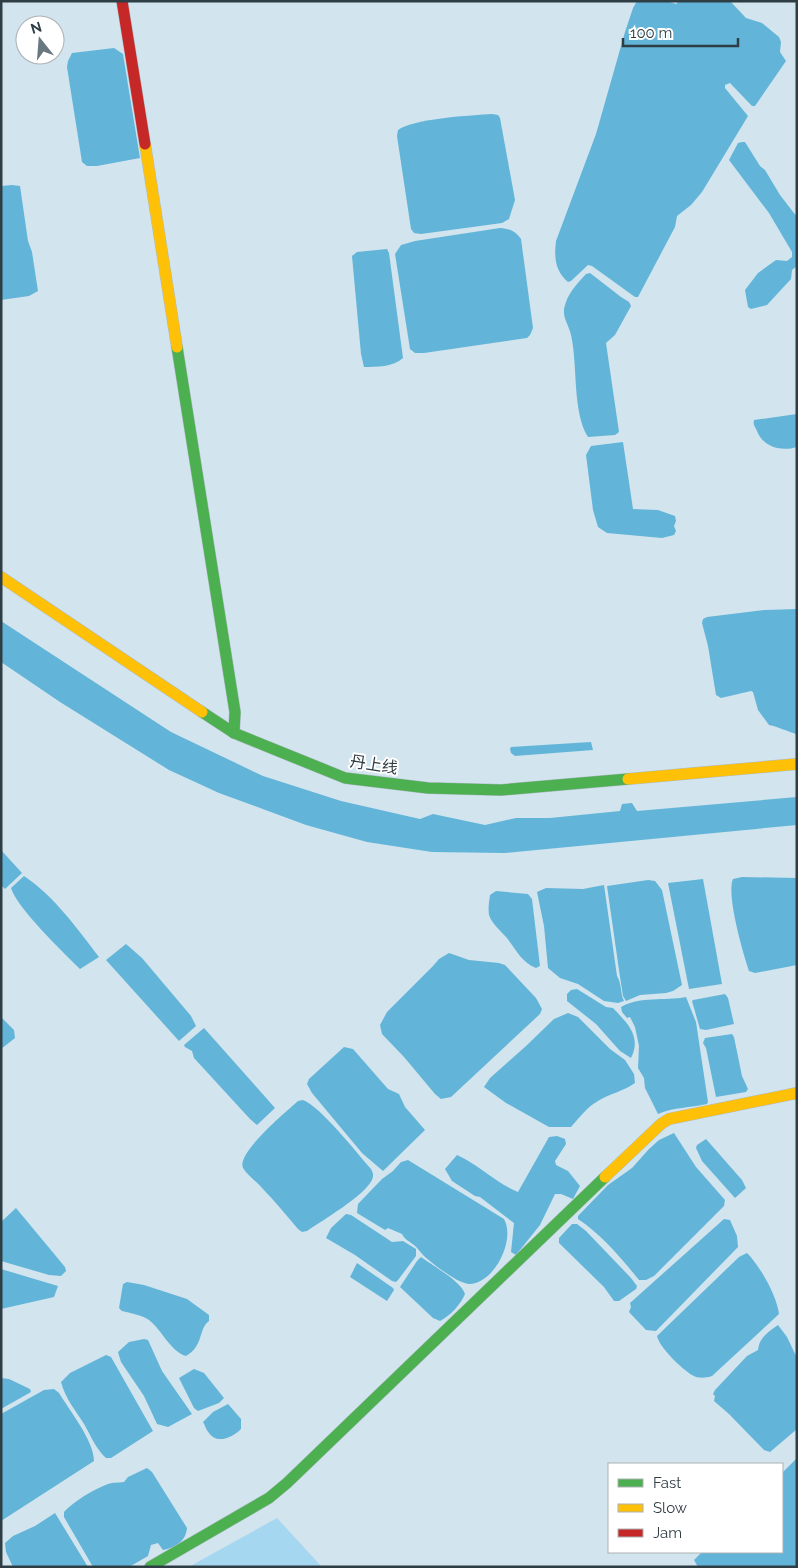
<svg xmlns="http://www.w3.org/2000/svg" width="798" height="1568" viewBox="0 0 798 1568" font-family="Raleway,'Noto Sans SC',sans-serif">
<style>
.green{fill:#a6d7f0}
.water{fill:#62b5d8}
.lines{fill:none;stroke-linecap:round;stroke-linejoin:round}
.fast-casing{stroke:#adbbc2;stroke-width:12}
.slow-casing{stroke:#adbbc2;stroke-width:12}
.jam-casing{stroke:#adbbc2;stroke-width:12}
.fast{stroke:#4caf50;stroke-width:11}
.slow{stroke:#ffc107;stroke-width:11}
.jam{stroke:#c62828;stroke-width:11}
.labels{text-anchor:middle;stroke-width:4;stroke-linejoin:round;paint-order:stroke}
.street-label{font-size:16px;fill:#2f3d44;stroke:#fff}
</style>
<rect width="100%" height="100%" fill="#d2e4ee"/>
<path class="green" d="M277 1518 322 1567H190L194 1564Z"/>
<g class="water">
<path d="M637 1H667L676 4 679 1H730L746 18 762 23 779 37 781 42 780 52 786 61 755 106H752L730 83 725 85V88L748 116 702 192 691 205 677 216 675 227 638 297H635L592 266 588 265 571 281 568 282C555 271 554 257 556 241L596 134 625 32 633 8Z"/>
<path d="M114 48 123 54 140 158 97 166H87L82 162 67 67 68 61 72 53Z"/>
<path d="M492 114 498 115 500 118 515 200 509 219 502 223 421 234 414 233 411 229 397 136 398 130C412 119 473 115 492 114Z"/>
<path d="M742 142H745L760 166 765 170 780 195 797 217V266L792 270 791 279 767 305 751 309 748 307 745 290 758 273 776 260 787 261 792 257V252L769 213 729 160 738 143Z"/>
<path d="M12 185 20 186 28 241 32 252 38 291 29 296 1 300V186Z"/>
<path d="M500 228C510 229 515 231 521 239L533 328 530 335 527 338 424 353H415L410 349 395 254 401 245 415 241Z"/>
<path d="M387 249 389 253 403 358C393 367 377 367 364 367L361 354 352 256 357 252Z"/>
<path d="M590 273 621 297 629 302 631 306 615 335 606 343 619 432 615 435 588 437C572 411 578 365 571 335 569 325 563 319 564 309 567 294 576 285 586 274Z"/>
<path d="M797 414V447C781 452 763 447 757 431 755 426 753 426 754 420Z"/>
<path d="M623 442 633 509 658 510 675 516 676 521 674 526 676 531 674 535 662 538 607 533 598 527 593 510 586 455 591 446Z"/>
<path d="M797 609V734H796C786 731 779 727 769 725L758 710 753 692 751 691 721 698 716 695 708 646 702 623 703 619 707 617 765 610Z"/>
<path d="M1 621 171 732 263 776 341 801 420 819 433 814 485 825 516 818H550L620 811 622 804 632 803 637 811 797 797V825L505 853 432 852 367 842 306 825 219 793 169 770 60 702 1 662Z"/>
<path d="M591 742 593 750 515 756 511 753 510 749 511 747Z"/>
<path d="M1 850 22 873 5 889 1 885Z"/>
<path d="M24 876C54 896 77 928 99 957L80 969C63 952 17 908 11 888Z"/>
<path d="M742 877 797 878V965L755 973 749 971C743 954 726 894 733 879Z"/>
<path d="M703 879 722 984 689 989 668 883Z"/>
<path d="M648 880 655 881 662 890 682 985 673 991 666 993 640 995 626 1001 623 996 620 977 607 886Z"/>
<path d="M604 885 617 976C622 984 620 993 624 1001L618 1003 604 1001 578 984 560 978 548 968 544 926 537 892 546 888 583 889Z"/>
<path d="M496 891 528 894 532 899 540 966 536 968C521 962 516 949 506 937 500 930 492 924 489 915 488 908 489 902 490 895Z"/>
<path d="M126 944 142 958 191 1016 196 1026 179 1041 106 960Z"/>
<path d="M449 953 469 960 499 963 505 965 536 998 542 1009 540 1014 451 1097 441 1099 435 1094 404 1057 382 1034 380 1025 387 1012 433 966 439 959Z"/>
<path d="M577 989 606 1007 613 1008C627 1023 642 1036 631 1058L620 1051 596 1024 567 1001V994L571 990Z"/>
<path d="M725 994 728 998 734 1024 706 1030 700 1029 692 1001 693 1000Z"/>
<path d="M686 997 696 1022 708 1102 707 1104C690 1108 674 1107 658 1114L645 1088 644 1078 638 1068 639 1046 635 1027 630 1017 627 1018 622 1012 621 1007C641 996 664 1001 686 997Z"/>
<path d="M568 1013 578 1017 610 1049 625 1060 634 1074 635 1083C624 1091 609 1094 598 1101 587 1107 579 1118 571 1127H549L506 1103 484 1087 490 1078 526 1046 554 1019Z"/>
<path d="M1 1017 14 1030 15 1038 1 1049Z"/>
<path d="M204 1028 275 1108 257 1125 250 1119 194 1058 192 1051 185 1047 184 1045Z"/>
<path d="M732 1034 734 1037 742 1076 748 1089 746 1092 716 1097 706 1048 703 1043 705 1038Z"/>
<path d="M344 1047 353 1049 388 1089 399 1094 405 1107 425 1130 383 1171 362 1153 312 1093 307 1084 309 1079Z"/>
<path d="M303 1100C321 1107 356 1152 371 1169 373 1173 374 1175 372 1180 364 1196 323 1220 307 1231L302 1232 298 1229C286 1215 275 1201 262 1188 257 1182 247 1175 243 1168 236 1153 287 1111 298 1101Z"/>
<path d="M674 1133 696 1167 725 1200 724 1206 654 1276 646 1280H639C622 1259 601 1234 578 1219V1216L608 1185 632 1168 649 1149 659 1140Z"/>
<path d="M557 1136 565 1139 566 1144 555 1161 556 1165 568 1171 580 1186 573 1199 561 1194H555L540 1225 516 1255 511 1252 514 1223 480 1197 475 1196 452 1181 445 1169 457 1155C479 1165 496 1183 518 1192L549 1137Z"/>
<path d="M706 1139 742 1180 746 1188 735 1198 702 1161 696 1148 697 1145Z"/>
<path d="M408 1160 504 1219C516 1240 494 1284 469 1284 457 1283 433 1264 424 1256 420 1252 418 1248 414 1245 409 1241 405 1240 402 1234L388 1228 385 1230 357 1213 358 1204 382 1179 393 1171 401 1162Z"/>
<path d="M16 1208 65 1267 66 1271 61 1276 49 1275 1 1261V1222Z"/>
<path d="M346 1214 351 1215 392 1242 403 1241 416 1249V1256L398 1280 396 1282 392 1281 355 1255 326 1238 331 1228Z"/>
<path d="M724 1219 730 1220 737 1236 738 1247 656 1331 646 1330 629 1312 631 1307 630 1303Z"/>
<path d="M572 1224H577L586 1231 631 1278 637 1286 636 1289 619 1301H614L604 1287 559 1243V1238Z"/>
<path d="M747 1253C760 1266 777 1296 779 1314L712 1376C706 1378 698 1379 692 1375 682 1369 659 1347 657 1336L739 1257Z"/>
<path d="M421 1257C433 1266 461 1281 465 1294 461 1304 450 1316 440 1321L433 1318 400 1287 417 1261Z"/>
<path d="M357 1263 393 1288 394 1290 387 1301 350 1277Z"/>
<path d="M1 1269 58 1286 54 1297 1 1309Z"/>
<path d="M127 1282 144 1285 187 1299 209 1315V1321C198 1329 204 1346 186 1356 170 1351 162 1330 149 1320 142 1315 130 1313 122 1311L119 1308 123 1284Z"/>
<path d="M778 1325 787 1337 797 1358V1429L770 1452 764 1450 729 1414 714 1401 715 1396 713 1394 715 1390 747 1356 758 1350C759 1338 768 1332 778 1325Z"/>
<path d="M144 1339 148 1340 162 1371 192 1414 168 1427 157 1424 144 1396 121 1362 118 1352 129 1342Z"/>
<path d="M106 1355 111 1357 153 1431 111 1458H106C96 1449 91 1436 84 1424 76 1411 65 1398 61 1382L70 1373Z"/>
<path d="M194 1369 204 1373 224 1398 219 1403 198 1411 194 1408 179 1378Z"/>
<path d="M1 1378 9 1379 30 1389 31 1392 1 1409Z"/>
<path d="M54 1389 59 1393C70 1411 94 1441 94 1461L1 1521V1414L44 1390Z"/>
<path d="M228 1404 241 1419V1429C233 1437 217 1445 209 1433 206 1430 205 1425 203 1422L213 1412Z"/>
<path d="M797 1458V1567H698L694 1560 702 1552H782V1473Z"/>
<path d="M147 1468 152 1472 187 1528C186 1541 175 1548 163 1550L158 1543 151 1545 148 1556 129 1567H93L64 1517V1512C74 1501 94 1489 108 1484 113 1482 119 1483 124 1482L128 1477Z"/>
<path d="M55 1513 88 1567H13L6 1552 5 1543 13 1536 35 1526Z"/>
</g>
<g class="lines">
<defs>
<g id="fast">
<path d="M177 347 235 712 234 733"/>
<path d="M202 712 234 733 345 778 428 788 501 790 628 779"/>
<path d="M150 1567 269 1498 287 1483 605 1177"/>
</g>
<g id="slow">
<path d="M145 144 177 347"/>
<path d="M1 577 202 712"/>
<path d="M628 779 797 764"/>
<path d="M605 1177 661 1124 669 1119 797 1093"/>
</g>
<path id="jam" d="M122 1 145 144"/>
</defs>
<use href="#fast" class="fast-casing"/>
<use href="#slow" class="slow-casing"/>
<use href="#jam" class="jam-casing"/>
<use href="#fast" class="fast"/>
<use href="#slow" class="slow"/>
<use href="#jam" class="jam"/>
</g>
<g class="labels">
<g class="street-label">
<text transform="translate(374 764) rotate(9)" y="6">丹上线</text>
</g>
</g>
<rect width="798" height="1568" fill="none" stroke="#2f3d44" stroke-width="5"/>
<rect x="608" y="1463" width="175" height="90" fill="#ffffff" stroke="#acb1b4"/>
<rect x="618" y="1479" width="25" height="8" fill="#4caf50" stroke="#acb1b4"/>
<text x="653" y="1488" font-size="15" fill="#2f3d44">Fast</text>
<rect x="618" y="1504" width="25" height="8" fill="#ffc107" stroke="#acb1b4"/>
<text x="653" y="1513" font-size="15" fill="#2f3d44">Slow</text>
<rect x="618" y="1529" width="25" height="8" fill="#c62828" stroke="#acb1b4"/>
<text x="653" y="1538" font-size="15" fill="#2f3d44">Jam</text>
<g transform="translate(40 40) rotate(343)"><circle r="24" fill="#ffffff" stroke="#acb1b4"/>
<path d="M0-4L9 19L0 12L-9 19Z" fill="#687780"/>
<text y="-8" font-size="14" font-weight="bold" text-anchor="middle" fill="#2f3d44">N</text>
</g>
<path d="M623 38v8h115v-8" fill="none" stroke="#2f3d44" stroke-width="2.5"/>
<text x="630" y="38" font-size="15" fill="#2f3d44" stroke="#ffffff" stroke-width="4" paint-order="stroke">100 m</text>
</svg>
